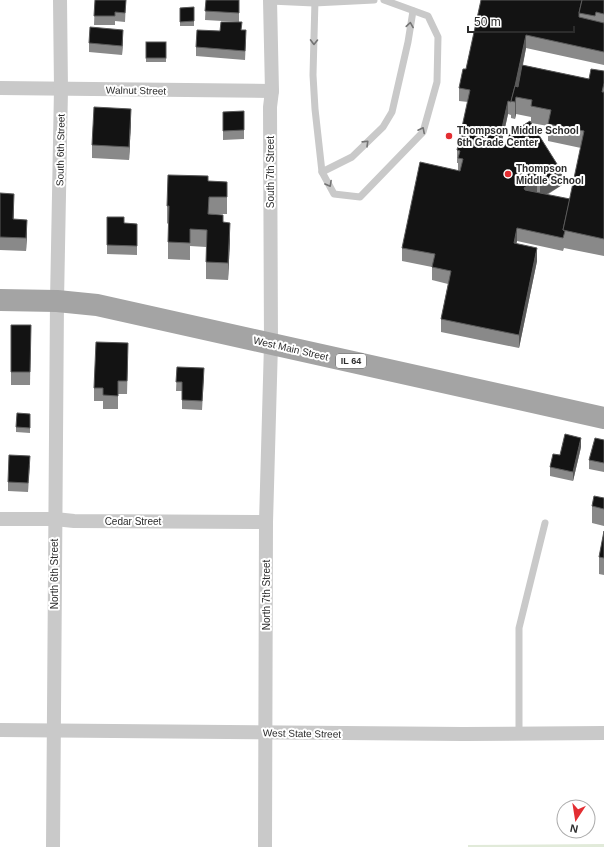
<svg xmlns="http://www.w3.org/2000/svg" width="604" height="847" viewBox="0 0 604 847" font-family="Helvetica,sans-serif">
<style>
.green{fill:#e1ead9}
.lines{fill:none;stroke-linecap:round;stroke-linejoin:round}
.service{stroke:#c9c9c9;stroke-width:7}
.minor{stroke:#c9c9c9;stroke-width:14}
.primary{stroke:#a4a4a4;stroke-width:22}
.wall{fill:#898989;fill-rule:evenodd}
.shaded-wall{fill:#5a5a5a}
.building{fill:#131313;stroke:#5a5a5a}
.oneway{stroke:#737373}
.poi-dot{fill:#e32e32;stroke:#fff;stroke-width:1.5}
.labels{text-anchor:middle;stroke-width:4;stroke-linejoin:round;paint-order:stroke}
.shield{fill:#fff;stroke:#6b6b6b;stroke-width:1}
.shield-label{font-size:9px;font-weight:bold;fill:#2c2c2c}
.street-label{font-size:10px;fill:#2c2c2c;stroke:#fff}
.poi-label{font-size:10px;font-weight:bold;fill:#2c2c2c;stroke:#fff;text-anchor:start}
</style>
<rect width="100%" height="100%" fill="#fff"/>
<path class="green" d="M604 844V847H468V845Z"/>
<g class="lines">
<g class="service">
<path d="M315 0 313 75 315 109 322 172 334 194 360 197 423 132 437 82 438 37 428 16 384 0"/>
<path d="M270 1 314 3 374 0"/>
<path d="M322 172 352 157 383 127 392 112 408 42 413 11"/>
<path d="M519 734V628L545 523"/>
</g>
<g class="minor">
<path d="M0 88 272 91"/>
<path d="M0 519H55L74 521 266 522"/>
<path d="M0 730 463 734 604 733"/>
<path d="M53 847 57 301 61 89 60 0"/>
<path d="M265 847 266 522 271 344 270 107 272 91 270 0"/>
</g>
<path class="primary" d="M0 300 57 301 97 305 604 418"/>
</g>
<g class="wall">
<path d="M95 0H126L125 22 115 21V25H94Z"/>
<path d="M206 0H239V22L205 20Z"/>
<path d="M481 0H604V65L526 48 523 65 589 79 604 71V256L564 248 563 251 517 241 516 243 537 261 519 348 441 332V319L448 284 432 280V267L402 261V248L458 170V163H457V150L468 102 459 101V88L466 69ZM508 114 511 115V118L515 119 516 114 531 117V123L508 135V141L501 146ZM531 123 548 126V141L581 148 570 199 547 195 562 185Z"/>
<path d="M194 7V26H180V8Z"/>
<path d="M242 30 246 39 245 60 196 56V47L220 31Z"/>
<path d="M123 39 122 55 89 52V43Z"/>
<rect x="146" y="42" width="20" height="20"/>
<path d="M223 112 244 130V139L223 140Z"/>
<path d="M131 122 129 160 92 158V145Z"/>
<path d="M208 181 227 182V214H209L223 222 230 240 228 280 206 279V247L190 246V260L168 259V223L167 224V206Z"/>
<path d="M0 193 14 207V219L27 233 26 251 0 250Z"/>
<path d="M107 217 124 223 137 224V255L107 254Z"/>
<path d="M11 325H31L30 385H11Z"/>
<path d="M128 356 127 394H118V409H103V401H94V388Z"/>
<path d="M177 367 204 377 202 410 182 409V391H176Z"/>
<path d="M30 418V433L16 432V427Z"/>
<path d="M604 440V472L589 469V460Z"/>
<path d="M581 447 573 481 550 476V467L560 455Z"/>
<path d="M30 465 28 492 8 491V482Z"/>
<path d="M604 498V526L592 523V506Z"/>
<path d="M604 531V575L599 574V557Z"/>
</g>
<g class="shaded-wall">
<path d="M123 30V39L122 55V46Z"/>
<path d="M526 35V48L515 102 512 101Z"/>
<path d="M516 97V114L515 119V102Z"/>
<path d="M508 101V114L498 159V146Z"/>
<path d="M131 109V122L129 160V147Z"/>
<path d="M562 172V185L540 198V185Z"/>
<path d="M537 180V193L524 201V188Z"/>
<path d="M27 220V233L26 251V238Z"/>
<path d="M230 223V240L228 280V263Z"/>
<path d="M517 228V241L514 256V243Z"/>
<path d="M537 248V261L519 348V335Z"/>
<path d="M581 438V447L573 481V472Z"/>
</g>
<g class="building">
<path d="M95 0H126L125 13 115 12V16H94Z"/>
<path d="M206 0H239V13L205 11Z"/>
<path d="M481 0H582L579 13V17L604 23V52L526 35 515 86 511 102 508 101 498 146 499 147 511 140 508 135 530 121 562 172 540 185 537 180 524 188 525 190 570 199 563 230 565 231 563 238 517 228 514 243 537 248 519 335 441 319 451 271 432 267 435 254 402 248 420 162 460 171 463 159 458 158 460 151 457 150 470 90 459 88 463 69H466Z"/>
<path d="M582 0H604V14L596 12 595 16 579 13Z"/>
<path d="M194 7V21L180 22V8Z"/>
<path d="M221 22H242L241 30H246L245 51 196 47 197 30 220 31Z"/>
<path d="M90 27 123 30 122 46 89 43Z"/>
<rect x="146" y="42" width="20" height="16"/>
<path d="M522 65 589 79 591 69 604 71V83L602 92H604V239L563 230 584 131 548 124 551 110 531 106 532 100 516 97 515 102 511 101 515 86 518 87Z"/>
<path d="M94 107 131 109 129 147 92 145Z"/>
<path d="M244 111V130L223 131V112Z"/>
<path d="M168 175 208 176V181L227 182V197H209L208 214 223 215V222L230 223 228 263 206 262 207 230 190 229V243L168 242 169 206H167Z"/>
<path d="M0 193 14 194 13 219 27 220 26 238 0 237Z"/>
<path d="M107 217H124V223L137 224V246L107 245Z"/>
<path d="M11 325H31L30 372H11Z"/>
<path d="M96 342 128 343 127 381H118V396L103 395V388H94Z"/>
<path d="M177 367 204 368 202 401 182 400V382H176Z"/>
<path d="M17 413 30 414V428L16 427Z"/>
<path d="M565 434 581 438 573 472 550 467 553 454 560 455Z"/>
<path d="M595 438 604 440V463L589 460Z"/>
<path d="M9 455 30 456 28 483 8 482Z"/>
<path d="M594 496 604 498V509L592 506Z"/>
<path d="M604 531V558L599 557Z"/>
</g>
<defs><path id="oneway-chevron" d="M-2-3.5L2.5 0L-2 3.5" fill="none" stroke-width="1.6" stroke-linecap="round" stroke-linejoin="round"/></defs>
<g class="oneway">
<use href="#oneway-chevron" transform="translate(410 25) rotate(-81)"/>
<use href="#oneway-chevron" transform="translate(314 42) rotate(91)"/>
<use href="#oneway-chevron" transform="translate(422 130) rotate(-63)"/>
<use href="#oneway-chevron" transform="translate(366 143) rotate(-44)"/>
<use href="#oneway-chevron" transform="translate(329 184) rotate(61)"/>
</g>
<g class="poi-dot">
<circle cx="449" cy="136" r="4"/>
<circle cx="508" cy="174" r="4"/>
</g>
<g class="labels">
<rect class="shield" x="336" y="354" width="30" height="14" rx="3"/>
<g class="shield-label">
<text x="351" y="364">IL 64</text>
</g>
<g class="street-label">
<text transform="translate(136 90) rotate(1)" y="4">Walnut Street</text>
<text transform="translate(60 150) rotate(-89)" y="4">South 6th Street</text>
<text transform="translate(270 172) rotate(-90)" y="4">South 7th Street</text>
<text transform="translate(291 348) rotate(13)" y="4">West Main Street</text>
<text x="133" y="525">Cedar Street</text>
<text transform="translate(54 574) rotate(-90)" y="4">North 6th Street</text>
<text transform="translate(266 595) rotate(-90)" y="4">North 7th Street</text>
<text transform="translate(302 733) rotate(1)" y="4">West State Street</text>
</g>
<g class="poi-label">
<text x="457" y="134">Thompson Middle School<tspan x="457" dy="12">6th Grade Center</tspan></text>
<text x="516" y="172">Thompson<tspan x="516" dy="12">Middle School</tspan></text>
</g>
</g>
<g transform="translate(576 819) rotate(192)"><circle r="19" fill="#ffffff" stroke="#ababab"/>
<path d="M0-3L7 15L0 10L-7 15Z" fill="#e32e32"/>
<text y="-6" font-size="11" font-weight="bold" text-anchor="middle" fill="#2c2c2c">N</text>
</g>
<path d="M468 26v6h106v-6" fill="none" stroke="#2c2c2c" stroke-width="2"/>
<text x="474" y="26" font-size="12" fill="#2c2c2c" stroke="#ffffff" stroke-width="3" paint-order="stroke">50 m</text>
</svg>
